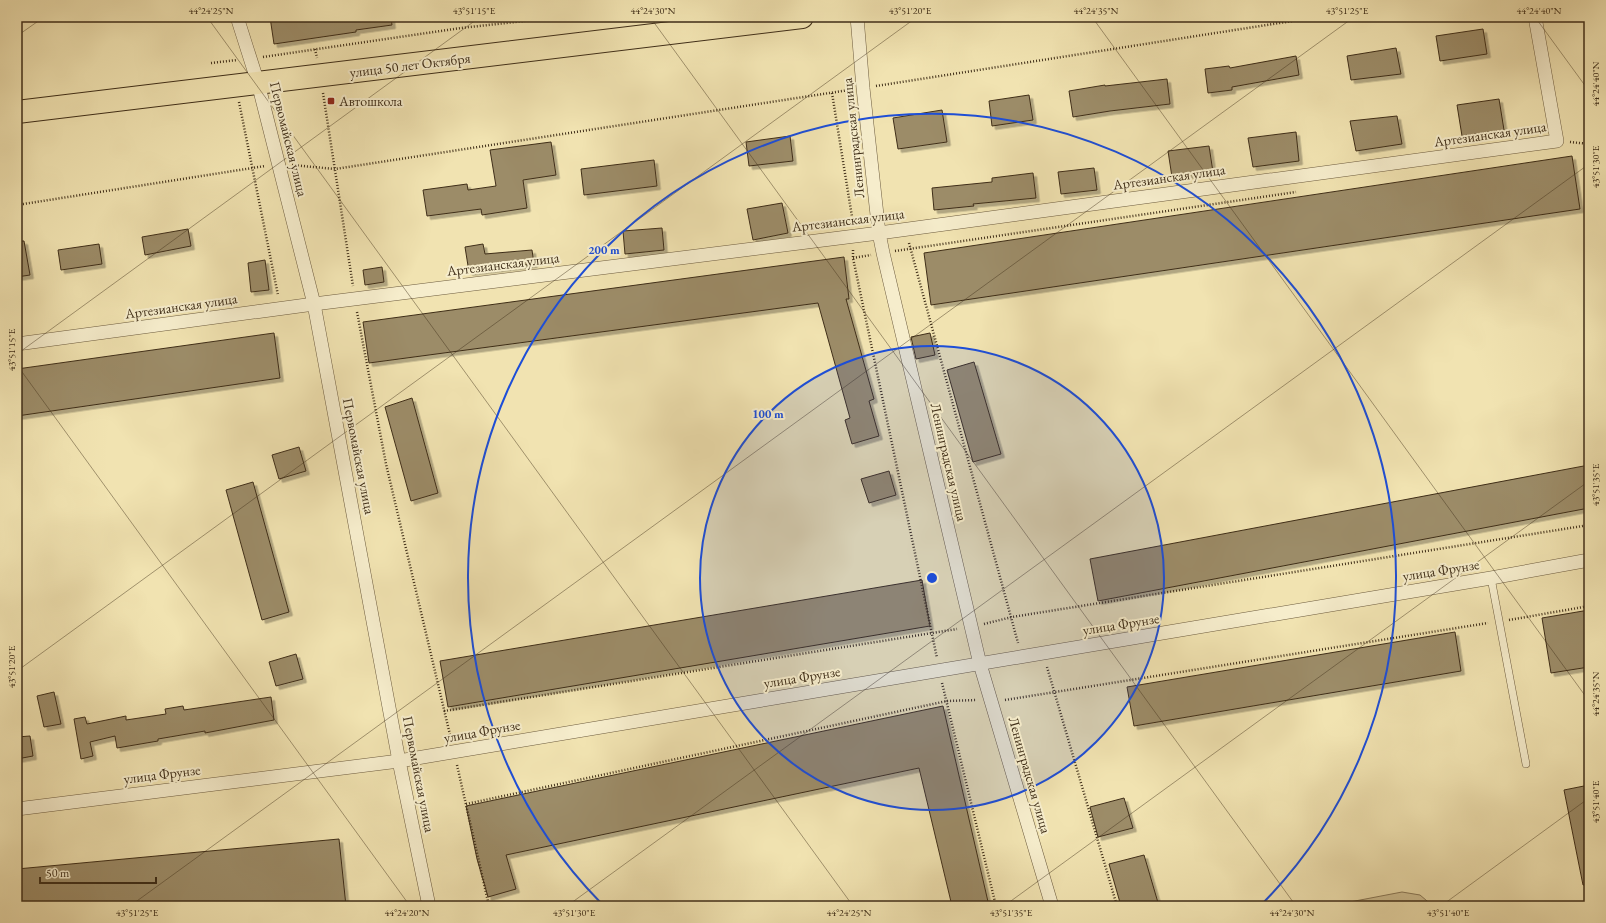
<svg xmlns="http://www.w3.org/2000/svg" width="1606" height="923" viewBox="0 0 1606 923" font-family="'EB Garamond',serif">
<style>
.green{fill:#d3c497;stroke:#897958}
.building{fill:#9c8c68;stroke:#3f2e18;filter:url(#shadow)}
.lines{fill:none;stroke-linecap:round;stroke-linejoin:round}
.lane-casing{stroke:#6c5b3e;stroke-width:8}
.street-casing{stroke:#6c5b3e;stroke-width:14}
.highway-casing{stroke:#3f2e18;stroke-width:24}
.path{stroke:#3f2e18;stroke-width:2.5;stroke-dasharray:1 2;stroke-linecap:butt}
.lane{stroke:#f6edcc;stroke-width:7}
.street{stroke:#f6edcc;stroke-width:13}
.highway{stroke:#f1e3b1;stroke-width:22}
.ticks{fill:none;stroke:#3f2e18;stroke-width:1;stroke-opacity:0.45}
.ring{fill:none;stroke:#1d4ed8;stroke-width:2}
.poi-dot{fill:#8f2418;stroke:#f6edcc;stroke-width:1.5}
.labels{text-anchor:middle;stroke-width:4;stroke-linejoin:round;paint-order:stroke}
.street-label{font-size:14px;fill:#3f2e18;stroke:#f6edcc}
.poi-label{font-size:14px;fill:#3f2e18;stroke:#f6edcc;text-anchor:start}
.centre{fill:#1d4ed8;stroke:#f6edcc;stroke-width:2}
.ring-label{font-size:12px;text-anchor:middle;font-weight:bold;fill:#1d4ed8;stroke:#f6edcc;stroke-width:4;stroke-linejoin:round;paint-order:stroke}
.neatline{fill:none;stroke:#3f2e18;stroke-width:1.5}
.ticks-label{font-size:10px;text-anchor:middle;fill:#3f2e18}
</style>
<defs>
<filter id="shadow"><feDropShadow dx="3.5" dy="3.5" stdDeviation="0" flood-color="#0004"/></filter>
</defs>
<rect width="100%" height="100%" fill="#f1e3b1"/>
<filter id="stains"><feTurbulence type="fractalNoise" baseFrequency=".005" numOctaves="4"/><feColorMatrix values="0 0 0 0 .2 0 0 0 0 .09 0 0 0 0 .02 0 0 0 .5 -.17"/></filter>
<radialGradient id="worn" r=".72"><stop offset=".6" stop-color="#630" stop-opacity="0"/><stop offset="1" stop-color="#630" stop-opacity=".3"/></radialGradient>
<path class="green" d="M1402 892 1420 895 1433 906H1329Z"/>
<g class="building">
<path d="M270 17H391L392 25 356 30V32L274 44Z"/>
<path d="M1483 29 1487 54 1440 61 1436 36Z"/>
<path d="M1396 48 1401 74 1351 80 1347 56Z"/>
<path d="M1296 56 1299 75 1232 87V90L1208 93 1205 69 1229 66 1230 68Z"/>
<path d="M1167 79 1170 104 1110 111 1073 117 1069 91 1105 85V86Z"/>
<path d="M1029 95 1033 120 992 126 989 101Z"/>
<path d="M1499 99 1504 130 1462 136 1457 105Z"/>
<path d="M942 110 947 142 898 149 893 118Z"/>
<path d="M1397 116 1402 144 1356 151 1350 121Z"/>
<path d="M1296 132 1299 161 1253 167 1248 138Z"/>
<path d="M790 136 793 161 749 166 746 142Z"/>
<path d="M551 142 556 175 523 180 527 208 482 215 481 209 427 216 423 190 467 184 468 190 496 186 490 150Z"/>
<path d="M1209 146 1213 172 1172 177 1168 151Z"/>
<path d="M1572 156 1580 209 931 305 924 253Z"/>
<path d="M654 160 657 186 584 195 581 169Z"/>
<path d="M1094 168 1097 190 1061 194 1058 172Z"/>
<path d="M1033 173 1036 198 973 204 974 206 934 210 932 188 992 182V178Z"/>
<path d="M782 203 788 233 753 240 747 209Z"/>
<path d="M662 228 664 250 625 254 623 231Z"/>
<path d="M188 229 191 246 145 255 142 237Z"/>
<path d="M17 241H24L30 275 17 277Z"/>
<path d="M99 244 102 264 61 270 58 250Z"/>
<path d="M483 244 485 254 532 250 534 264 469 272 465 247Z"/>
<path d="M844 257 849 299H846L874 399 869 401 879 436 852 444 845 420 850 418 818 303 369 363 363 322Z"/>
<path d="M265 260 269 290 251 292 248 263Z"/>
<path d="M382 267 384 282 365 285 363 270Z"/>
<path d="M274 333 280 378 17 416V369Z"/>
<path d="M930 333 935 355 916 359 911 337Z"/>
<path d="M974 362 1001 454 973 462 947 370Z"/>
<path d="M412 398 438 493 411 501 385 407Z"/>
<path d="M299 447 306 471 279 479 272 455Z"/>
<path d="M1589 465V508L1098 601 1090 559Z"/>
<path d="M889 471 896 495 869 503 861 479Z"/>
<path d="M253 482 289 612 262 620 226 490Z"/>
<path d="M922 580 930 626 448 707 440 661Z"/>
<path d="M1589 610V667L1551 673 1542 618Z"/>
<path d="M1455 632 1461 671 1134 726 1127 687Z"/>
<path d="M296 654 303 679 276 686 269 662Z"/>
<path d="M54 692 61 724 44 727 37 696Z"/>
<path d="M271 697 274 720 205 733V731L158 739V741L117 748 115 736 90 742 93 756 81 759 74 719 85 717 87 724 126 716V720L166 714 165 709 183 706 184 710Z"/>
<path d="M943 706 989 906H952L919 768 506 855 516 889 488 897 477 859 466 806Z"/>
<path d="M30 736 33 756 17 759V737Z"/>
<path d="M1589 785V885H1583L1564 790Z"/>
<path d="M1124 798 1133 828 1098 837 1090 807Z"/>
<path d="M339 839 346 906H17V869Z"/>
<path d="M1144 855 1159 906H1121L1109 864Z"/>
</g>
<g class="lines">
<defs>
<path id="lane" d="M1491 578 1526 764"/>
<g id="street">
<path d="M237 17 258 83 314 304 399 761 429 906"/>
<path d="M857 17 863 88 879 233 883 253 980 664 1052 906"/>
<path d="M17 344 314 304 879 233 1557 141 1535 17"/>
<path d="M17 809 399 761 1491 578 1589 560"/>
</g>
<path id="highway" d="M17 112 802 17"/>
</defs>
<use href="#lane" class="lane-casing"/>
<use href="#street" class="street-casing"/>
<use href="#highway" class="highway-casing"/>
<g class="path">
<path d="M315 49 317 58"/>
<path d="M263 57 461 28 560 17"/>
<path d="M211 63 237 60"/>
<path d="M876 86 1318 17"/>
<path d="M323 93 353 286"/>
<path d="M832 93 853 223"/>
<path d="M239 102 278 295"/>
<path d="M1570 142 1589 144"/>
<path d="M292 165 335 169 849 90"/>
<path d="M17 205 265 166"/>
<path d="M909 243 1018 643"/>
<path d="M853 250V258L937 658"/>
<path d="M895 251 1296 192"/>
<path d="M853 258 871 255"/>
<path d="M357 312 386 464 451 739"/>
<path d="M1509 620 1589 606"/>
<path d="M984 624 1012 617 1589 525"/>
<path d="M1047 667 1117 906"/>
<path d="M942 683 996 906"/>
<path d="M1005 700 1488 623"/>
<path d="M444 711 957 629"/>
<path d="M457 765 489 906"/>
<path d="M466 804 947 701 976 700"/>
</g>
<use href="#lane" class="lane"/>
<use href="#street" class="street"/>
<use href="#highway" class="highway"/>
</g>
<path class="ticks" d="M207 17 853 906M650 17 1296 906M1092 17 1589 701M1535 17 1589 91M17 36 44 17M17 354 480 17M17 365 410 906M17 671 917 17M130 906 1354 17M567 906 1589 164M1004 906 1589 481M1441 906 1589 798"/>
<circle cx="932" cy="578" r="232" fill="#1d4ed8" fill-opacity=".12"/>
<g class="ring">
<circle cx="932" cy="578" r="232"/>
<path d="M601 903A464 464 0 1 1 1263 903"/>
</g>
<rect class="poi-dot" x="327" y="97" width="8" height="8" rx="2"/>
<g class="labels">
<g class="street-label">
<text transform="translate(410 65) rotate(-7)" y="5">улица 50 лет Октября</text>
<text transform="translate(1490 134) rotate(-8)" y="5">Артезианская улица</text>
<text transform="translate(853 138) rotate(-96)" y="5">Ленинградская улица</text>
<text transform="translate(289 139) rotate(76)" y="5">Первомайская улица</text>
<text transform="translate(1169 177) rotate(-8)" y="5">Артезианская улица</text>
<text transform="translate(848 220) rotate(-7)" y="5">Артезианская улица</text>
<text transform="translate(503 264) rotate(-7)" y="5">Артезианская улица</text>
<text transform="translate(181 306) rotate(-8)" y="5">Артезианская улица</text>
<text transform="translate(359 456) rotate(79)" y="5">Первомайская улица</text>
<text transform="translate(949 462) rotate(77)" y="5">Ленинградская улица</text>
<text transform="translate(1441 570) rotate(-9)" y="5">улица Фрунзе</text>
<text transform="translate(1121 624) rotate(-9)" y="5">улица Фрунзе</text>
<text transform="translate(802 677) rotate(-9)" y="5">улица Фрунзе</text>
<text transform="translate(482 731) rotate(-10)" y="5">улица Фрунзе</text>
<text transform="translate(162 774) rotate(-7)" y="5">улица Фрунзе</text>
<text transform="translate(419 774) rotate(79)" y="5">Первомайская улица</text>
<text transform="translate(1030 775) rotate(74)" y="5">Ленинградская улица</text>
</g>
<g class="poi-label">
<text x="339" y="106">Автошкола</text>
</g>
</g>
<circle cx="932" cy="578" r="6" class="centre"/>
<g class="ring-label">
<text x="604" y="254">200 m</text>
<text x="768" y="418">100 m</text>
</g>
<rect width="1606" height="923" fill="none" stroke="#f1e3b1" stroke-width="44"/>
<path d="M40 877v6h116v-6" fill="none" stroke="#3f2e18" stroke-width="2"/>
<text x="46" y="877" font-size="12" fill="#3f2e18" stroke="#f6edcc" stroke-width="3" paint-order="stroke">50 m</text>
<rect x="22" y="22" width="1562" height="879" class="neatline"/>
<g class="ticks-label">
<text x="211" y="14">44°24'25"N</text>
<text x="474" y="14">43°51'15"E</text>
<text x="653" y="14">44°24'30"N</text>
<text x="910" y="14">43°51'20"E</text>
<text x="1096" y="14">44°24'35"N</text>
<text x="1347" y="14">43°51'25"E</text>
<text x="1539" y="14">44°24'40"N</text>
<text transform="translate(1595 84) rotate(-90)" y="4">44°24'40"N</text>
<text transform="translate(1595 167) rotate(-90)" y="4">43°51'30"E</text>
<text transform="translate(11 350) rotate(-90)" y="4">43°51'15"E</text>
<text transform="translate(1595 485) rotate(-90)" y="4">43°51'35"E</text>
<text transform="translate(11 667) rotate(-90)" y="4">43°51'20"E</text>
<text transform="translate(1595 694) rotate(-90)" y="4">44°24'35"N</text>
<text transform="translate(1595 802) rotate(-90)" y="4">43°51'40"E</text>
<text x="137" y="916">43°51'25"E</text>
<text x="407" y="916">44°24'20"N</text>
<text x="574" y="916">43°51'30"E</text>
<text x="849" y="916">44°24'25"N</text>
<text x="1011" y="916">43°51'35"E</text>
<text x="1292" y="916">44°24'30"N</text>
<text x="1448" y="916">43°51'40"E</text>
</g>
<rect width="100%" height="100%" filter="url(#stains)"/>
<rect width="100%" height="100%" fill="url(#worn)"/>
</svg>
